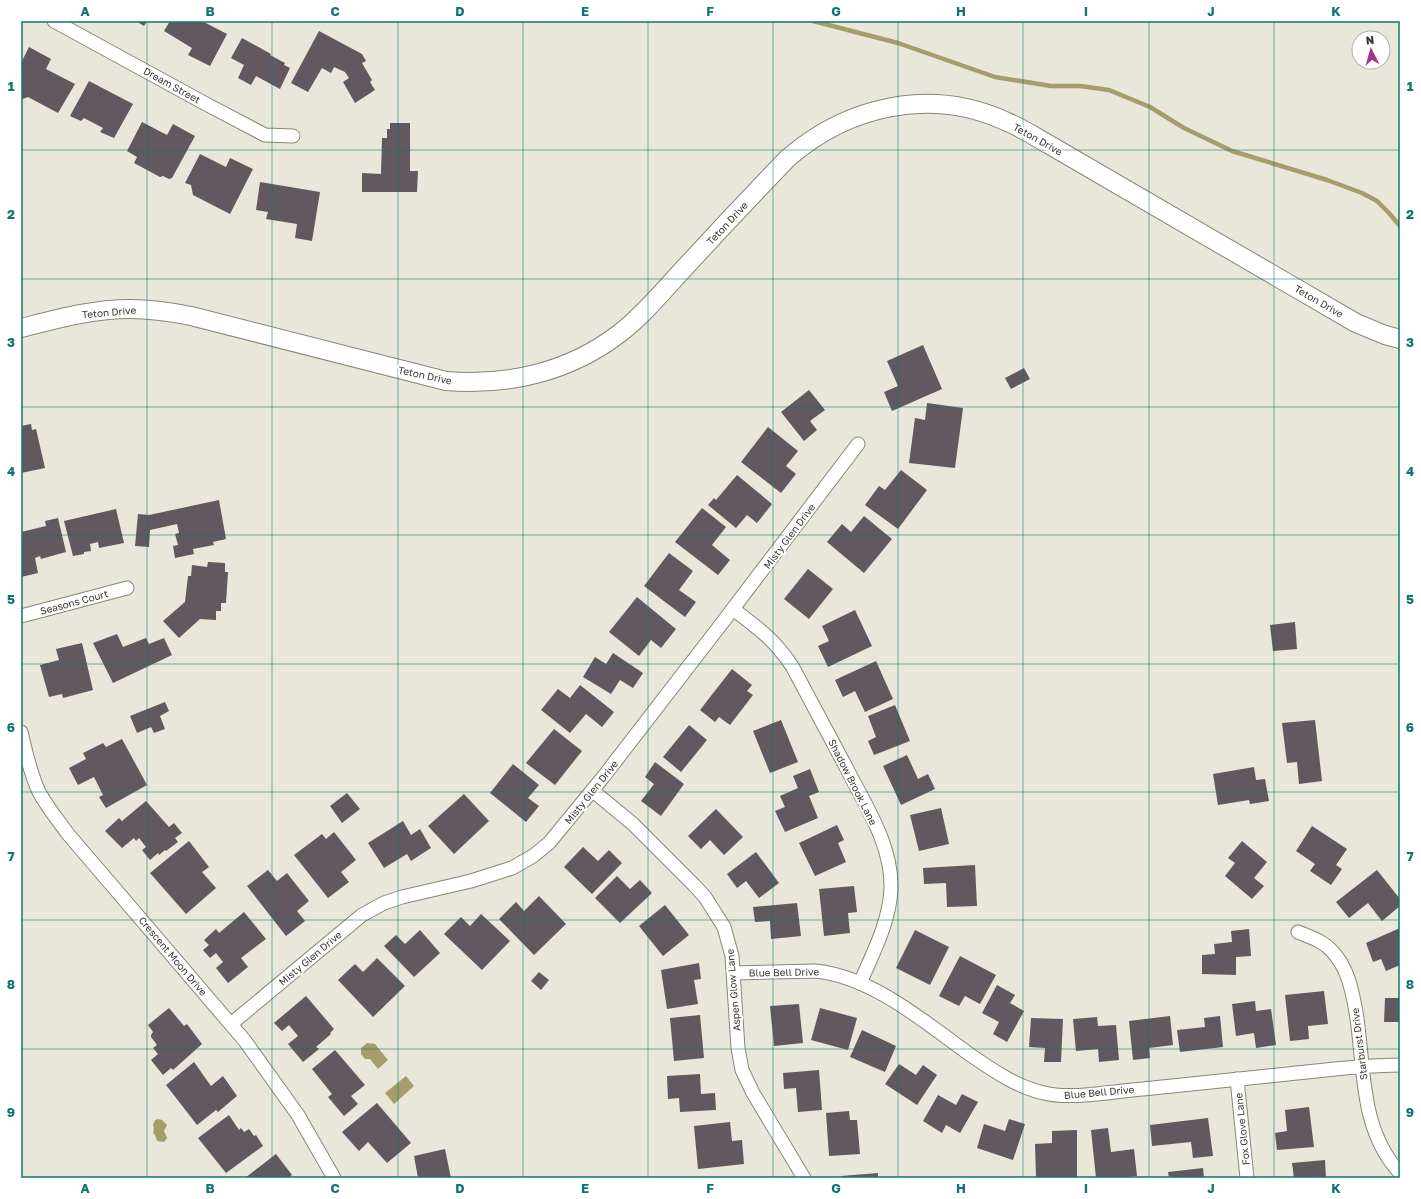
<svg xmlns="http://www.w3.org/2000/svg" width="1421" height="1199" viewBox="0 0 1421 1199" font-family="'Golos Text',sans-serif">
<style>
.water{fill:#a59e6a}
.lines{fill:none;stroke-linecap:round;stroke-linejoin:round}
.stream{stroke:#a59e6a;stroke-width:4.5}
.building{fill:#62585f}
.street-casing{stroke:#878679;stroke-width:15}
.secondary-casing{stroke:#878679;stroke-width:20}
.street{stroke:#fff;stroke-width:13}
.secondary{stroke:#fff;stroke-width:18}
.grid{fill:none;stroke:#0f766e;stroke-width:1;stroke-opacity:0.55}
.labels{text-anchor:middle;stroke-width:4;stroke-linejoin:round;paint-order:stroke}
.street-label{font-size:10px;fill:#373631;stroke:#fff}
.neatline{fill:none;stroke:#0f766e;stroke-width:1.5}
.grid-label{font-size:13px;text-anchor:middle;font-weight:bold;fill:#0f766e}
</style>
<rect width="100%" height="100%" fill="#e8e7d9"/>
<g class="water">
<path d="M367 1043 375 1044 388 1060 378 1069 370 1059H365L361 1054V1048Z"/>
<path d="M406 1076 414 1086 394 1104 385 1093Z"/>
<path d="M158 1119 162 1120 167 1125 164 1131 167 1138 164 1142 157 1141 155 1135 153 1133 154 1129 153 1125 155 1120Z"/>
</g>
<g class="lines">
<path class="stream" d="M813 21 898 43 995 77 1051 86H1080L1109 90 1150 107 1184 128 1232 151 1327 180 1362 193 1377 201 1389 213 1400 226"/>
</g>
<g class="building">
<path d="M136 21H147L144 26Z"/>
<path d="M170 21H202L227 34 210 66 188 55 192 48 164 31Z"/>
<path d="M319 31 362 54 366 61 362 63 372 80 370 82 375 90 355 103 343 82 349 78 345 72 334 67 331 73 322 68 308 92 291 83Z"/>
<path d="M242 38 271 54 270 55 285 63 284 65 290 68 280 89 256 76 251 85 238 78 244 65 231 58Z"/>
<path d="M29 47 51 59 46 69 75 84 58 113 28 97 23 99 21 98V63Z"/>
<path d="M89 81 133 104 114 138 100 132 103 128 84 118 81 121 70 116Z"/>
<path d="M142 122 167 135 173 124 195 136 172 178 169 179 163 176 160 177 134 163 137 157 127 151Z"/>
<path d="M390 123H410V171H418L417 192H362V173L381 174 382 138H387V129H390Z"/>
<path d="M200 154 226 167 230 158 253 169 230 214 193 195 191 185 185 183Z"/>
<path d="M260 182 320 192 312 241 295 238 297 224 266 219 268 212 256 210Z"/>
<path d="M923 345 942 389 892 411 884 392 898 386 887 361Z"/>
<path d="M1024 368 1030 379 1011 389 1005 378Z"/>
<path d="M809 390 825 410 810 421 817 430 804 441 781 412Z"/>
<path d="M927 403 963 408 955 468 909 463 915 418 925 420Z"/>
<path d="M31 424 32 430 36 429 45 468 21 473V426Z"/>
<path d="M768 427 798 451 786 466 796 474 781 493 741 462Z"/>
<path d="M901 470 927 490 898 529 865 505 879 486 885 490Z"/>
<path d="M737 475 772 504 757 523 747 515 736 528 708 505 714 498 716 500Z"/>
<path d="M219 500 226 539 213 542 214 545 193 549 194 554 175 558 173 546 178 545 175 534 179 533 177 524 150 530 149 547 135 546 138 514 149 515Z"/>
<path d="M702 508 726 527 712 545 730 560 718 575 675 542Z"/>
<path d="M116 509 124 543 99 548 98 542 90 544 91 551 84 552V554L73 556 64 521Z"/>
<path d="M864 516 892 539 864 573 827 542 842 524 851 532Z"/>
<path d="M58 518 66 552 41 559 40 556 35 558 38 573 21 577V532L46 526 45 521Z"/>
<path d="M669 553 693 571 679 590 696 602 685 617 644 586Z"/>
<path d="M208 562 225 563V572H228L226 603H221V611H216V620L200 619 179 638 163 621 185 602 188 576H191L192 565 207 567Z"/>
<path d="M808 569 833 589 809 619 784 599Z"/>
<path d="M637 597 676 629 661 648 651 640 639 656 609 632Z"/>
<path d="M855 610 872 646 828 667 818 646 829 641 822 626Z"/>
<path d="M1295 622 1297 649 1273 651 1270 625Z"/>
<path d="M117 634 123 647 146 638 149 644 164 638 172 655 113 683 93 643Z"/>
<path d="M82 643 93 690 63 698 62 694 49 697 40 665 59 660 56 649Z"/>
<path d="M613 653 643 673 633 688 620 680 611 694 583 677 595 657 606 664Z"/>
<path d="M876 661 893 699 865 712 855 691 843 697 835 680Z"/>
<path d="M732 669 752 685 747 691 753 695 730 725 719 717 715 722 700 710Z"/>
<path d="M580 685 614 712 602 727 586 714 570 733 541 710 558 689 570 698Z"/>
<path d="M165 702 169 711 160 716 165 729 154 733 151 727 137 733 130 716Z"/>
<path d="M895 705 910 741 874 755 868 741 876 737 868 716Z"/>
<path d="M781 720 798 762 770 773 753 731Z"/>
<path d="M1315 720 1322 781 1299 784 1297 762 1287 763 1282 723Z"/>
<path d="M689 725 707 740 681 772 663 757Z"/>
<path d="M554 729 582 751 555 785 526 763Z"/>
<path d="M122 739 147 785 106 808 99 797 103 795 94 777 78 785 69 768 86 759 83 753 103 743 106 747Z"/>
<path d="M907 755 918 779 928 774 935 789 901 805 883 766Z"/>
<path d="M655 762 684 784 661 816 641 801 654 784 645 777Z"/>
<path d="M513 764 539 785 528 798 539 806 526 822 490 793Z"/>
<path d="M1254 767 1256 780 1265 779 1269 801 1250 804 1249 800 1218 805 1213 774Z"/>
<path d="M810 769 819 792 809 796 818 818 785 832 775 811 785 807 780 796 798 788 793 776Z"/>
<path d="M347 793 360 809 342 823 330 806Z"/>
<path d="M464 794 489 821 454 854 428 826Z"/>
<path d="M146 801 169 827 174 823 182 833 175 838 178 842 166 851 165 850 159 855 158 853 150 860 142 850 146 847 139 838 136 841 134 838 122 848 105 831 119 818 122 821Z"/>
<path d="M941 808 949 844 919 851 910 815Z"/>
<path d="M716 809 743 837 724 855 710 840 701 849 688 836Z"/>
<path d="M403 821 411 835 420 829 431 848 411 861 407 854 384 868 368 843Z"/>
<path d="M837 825 844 840 838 843 846 862 815 876 799 843Z"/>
<path d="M1312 826 1347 849 1336 865 1342 869 1331 885 1310 871 1315 864 1296 851Z"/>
<path d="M334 832 356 860 341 872 349 882 328 898 294 855 322 834 326 839Z"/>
<path d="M189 841 209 867 202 872 216 888 186 914 150 873Z"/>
<path d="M1242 841 1267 862 1254 878 1264 886 1252 899 1225 876 1235 863 1228 858Z"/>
<path d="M583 847 598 861 609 850 622 863 592 894 564 867Z"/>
<path d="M756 852 779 883 759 898 746 881 737 888 727 874Z"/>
<path d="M975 865 977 906 947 907 946 883 924 884 923 868Z"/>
<path d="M268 870 277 881 287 873 309 901 297 911 305 921 286 936 247 886Z"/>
<path d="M1377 870 1400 899V906L1382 921 1368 903 1349 918 1336 902Z"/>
<path d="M617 876 630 889 640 880 652 893 620 923 595 898Z"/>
<path d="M854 886 857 912 848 913 850 933 824 936 819 889Z"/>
<path d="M539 896 566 924 534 955 499 919 516 902 524 911Z"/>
<path d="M797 903 801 936 771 939 770 921 755 922 753 907Z"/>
<path d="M665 905 689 935 663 956 639 926Z"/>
<path d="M244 912 266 939 241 958 248 967 228 983 216 968 223 962 216 953 210 958 203 950 209 945 204 940 216 929 219 933Z"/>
<path d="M481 914 510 941 482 970 444 934 461 917 470 926Z"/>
<path d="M1400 928V965L1386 971 1381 959 1373 962 1366 943Z"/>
<path d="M1249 929 1251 956 1236 957V975L1202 974V955L1215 954 1214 944 1232 942 1231 931Z"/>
<path d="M420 930 440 953 414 977 384 946 396 935 405 944Z"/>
<path d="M915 930 949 947 930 985 896 968Z"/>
<path d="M960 956 996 975 980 1004 965 996 959 1006 939 996Z"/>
<path d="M377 958 405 986 373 1017 338 980 355 964 363 972Z"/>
<path d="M699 963 701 979 694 980 698 1004 667 1009 661 970Z"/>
<path d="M539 972 549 980 541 990 531 981Z"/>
<path d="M997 985 1015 995 1010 1003 1024 1011 1007 1042 993 1034 999 1022 982 1013Z"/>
<path d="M1324 991 1328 1024 1308 1026 1309 1039 1290 1041 1285 995Z"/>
<path d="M306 996 334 1029 330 1033 331 1034 316 1047 319 1049 303 1062 288 1044 298 1036 289 1025 282 1031 274 1023Z"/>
<path d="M1385 998H1400V1022H1384Z"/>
<path d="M1255 1001 1256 1011 1271 1009 1276 1045 1256 1048 1254 1033 1236 1036 1232 1004Z"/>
<path d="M799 1004 803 1043 774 1046 770 1006Z"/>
<path d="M169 1008 184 1026 187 1024 202 1044 173 1070 171 1068 163 1075 151 1060 158 1054 153 1048 157 1045 151 1037V1035L153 1032 148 1025Z"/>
<path d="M820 1008 857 1018 848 1050 811 1040Z"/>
<path d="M700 1015 704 1058 674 1061 670 1018Z"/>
<path d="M1170 1016 1173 1045 1149 1048 1150 1058 1133 1060 1129 1021Z"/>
<path d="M1220 1016 1223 1047 1180 1052 1177 1030 1205 1027 1204 1018Z"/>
<path d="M1097 1017 1098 1026 1116 1025 1119 1060 1099 1062 1098 1049 1076 1051 1073 1019Z"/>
<path d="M1031 1018 1063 1019 1061 1062H1044L1045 1048 1029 1047Z"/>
<path d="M862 1030 896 1046 885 1072 850 1057Z"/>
<path d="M335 1050 365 1085 351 1096 358 1104 344 1116 328 1097 332 1094 312 1069Z"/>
<path d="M194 1062 211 1086 223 1076 237 1096 218 1112 216 1110 197 1125 166 1085Z"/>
<path d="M899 1064 916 1075 923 1065 937 1075 917 1105 885 1084Z"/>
<path d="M819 1070 822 1110 798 1112 796 1088 784 1089 783 1073Z"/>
<path d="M700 1074 701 1094 715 1093 716 1110 680 1112 679 1098 668 1099 667 1076Z"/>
<path d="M962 1094 978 1102 960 1133 946 1125 942 1133 923 1121 938 1095 956 1105Z"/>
<path d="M377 1103 411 1143 387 1163 368 1142 359 1151 342 1132Z"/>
<path d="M1309 1107 1314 1147 1277 1150 1275 1133 1287 1131 1285 1110Z"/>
<path d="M849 1111 850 1120H857L860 1154 829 1156 826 1113Z"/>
<path d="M229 1115 239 1130 241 1128 244 1132 249 1129 254 1136 256 1135 263 1146 226 1173 198 1138Z"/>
<path d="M1208 1118 1213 1156 1193 1158 1191 1142 1152 1146 1150 1125Z"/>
<path d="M1009 1119 1025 1124 1013 1160 977 1148 984 1124 1005 1131Z"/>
<path d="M730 1122 732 1141 742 1140 744 1164 698 1169 694 1126Z"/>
<path d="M1108 1128 1111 1152 1134 1149 1137 1176 1120 1178H1096L1091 1130Z"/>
<path d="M1077 1130V1177H1036L1035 1144 1052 1143V1131Z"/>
<path d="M445 1149 451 1178H418L414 1156Z"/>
<path d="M276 1154 292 1175 288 1178H245Z"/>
<path d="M1325 1160 1326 1178H1294L1292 1163Z"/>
<path d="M1203 1168 1204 1178H1169L1168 1172Z"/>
<path d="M878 1173V1178H841V1176Z"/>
</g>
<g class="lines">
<defs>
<g id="street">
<path d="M54 21 206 104 265 135 293 136"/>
<path d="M733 609C758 628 774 639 792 666 810 699 828 733 846 767 865 805 892 844 891 888 890 921 873 953 860 983"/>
<path d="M21 616 127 588"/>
<path d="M21 732C26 753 30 773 39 792 47 807 58 820 68 834L245 1041 298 1115 334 1178"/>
<path d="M593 791 633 824 694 885 705 897 724 927 732 956 738 1048 742 1070 753 1093 804 1178"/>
<path d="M1298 932C1310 937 1323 941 1332 951 1348 968 1352 990 1356 1012 1365 1067 1359 1129 1400 1173"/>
<path d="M734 973 815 971C872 976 927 1024 972 1056 994 1071 1017 1087 1044 1093 1071 1100 1114 1091 1143 1089 1191 1084 1240 1079 1288 1074 1326 1070 1363 1065 1400 1065"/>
<path d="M231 1024 362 915 384 903 402 897 471 881 512 868 533 856 549 843 604 776 719 627 858 444"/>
<path d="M1237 1079 1247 1178"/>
</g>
<path id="secondary" d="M21 328C57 319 93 309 130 309 150 309 171 312 191 316L446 381C508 386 570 372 620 333 646 313 667 286 690 262 722 227 755 192 788 158 848 106 930 87 1005 121 1020 127 1034 136 1048 144L1356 323 1385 335 1400 339"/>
</defs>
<use href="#street" class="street-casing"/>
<use href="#secondary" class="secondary-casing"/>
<use href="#street" class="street"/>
<use href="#secondary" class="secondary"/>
</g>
<path class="grid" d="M147 21V1178M272 21V1178M398 21V1178M523 21V1178M648 21V1178M773 21V1178M898 21V1178M1023 21V1178M1149 21V1178M1274 21V1178M21 150H1400M21 279H1400M21 407H1400M21 535H1400M21 664H1400M21 792H1400M21 920H1400M21 1049H1400"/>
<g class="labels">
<g class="street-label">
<text transform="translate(172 85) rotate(29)" y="4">Dream Street</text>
<text transform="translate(1038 139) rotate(29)" y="4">Teton Drive</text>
<text transform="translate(727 223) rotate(-47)" y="4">Teton Drive</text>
<text transform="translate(1319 301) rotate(30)" y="4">Teton Drive</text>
<text transform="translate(109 312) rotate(-5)" y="4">Teton Drive</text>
<text transform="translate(425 375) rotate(12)" y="4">Teton Drive</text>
<text transform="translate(789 536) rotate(-53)" y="4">Misty Glen Drive</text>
<text transform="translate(74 602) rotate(-15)" y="4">Seasons Court</text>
<text transform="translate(853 782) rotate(63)" y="4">Shadow Brook Lane</text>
<text transform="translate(591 792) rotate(-51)" y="4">Misty Glen Drive</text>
<text transform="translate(173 956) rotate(50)" y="4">Crescent Moon Drive</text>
<text transform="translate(310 958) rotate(-40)" y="4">Misty Glen Drive</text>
<text transform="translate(784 972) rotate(-1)" y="4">Blue Bell Drive</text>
<text transform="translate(733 990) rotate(-95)" y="4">Aspen Glow Lane</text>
<text transform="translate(1359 1044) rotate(-97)" y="4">Starburst Drive</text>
<text transform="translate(1099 1092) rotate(-5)" y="4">Blue Bell Drive</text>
<text transform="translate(1242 1129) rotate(-96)" y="4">Fox Glove Lane</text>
</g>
</g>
<rect width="1421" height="1199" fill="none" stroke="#ffffff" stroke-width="44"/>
<g transform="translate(1371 50) rotate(354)"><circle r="19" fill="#ffffff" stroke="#afafad"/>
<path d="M0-3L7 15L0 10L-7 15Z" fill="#a4318c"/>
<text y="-6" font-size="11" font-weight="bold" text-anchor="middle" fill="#373631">N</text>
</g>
<rect x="22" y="22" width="1377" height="1155" class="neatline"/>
<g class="grid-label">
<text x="85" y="16">A</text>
<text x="210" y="16">B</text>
<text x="335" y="16">C</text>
<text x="460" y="16">D</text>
<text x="585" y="16">E</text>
<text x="710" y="16">F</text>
<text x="836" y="16">G</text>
<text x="961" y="16">H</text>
<text x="1086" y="16">I</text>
<text x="1211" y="16">J</text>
<text x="1336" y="16">K</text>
<text x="11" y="91">1</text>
<text x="1410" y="91">1</text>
<text x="11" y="219">2</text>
<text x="1410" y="219">2</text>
<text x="11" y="347">3</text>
<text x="1410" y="347">3</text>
<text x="11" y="476">4</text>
<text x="1410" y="476">4</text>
<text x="11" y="604">5</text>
<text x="1410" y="604">5</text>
<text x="11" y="732">6</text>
<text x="1410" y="732">6</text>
<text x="11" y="861">7</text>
<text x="1410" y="861">7</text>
<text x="11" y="989">8</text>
<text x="1410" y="989">8</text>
<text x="11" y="1117">9</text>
<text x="1410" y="1117">9</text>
<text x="85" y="1193">A</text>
<text x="210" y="1193">B</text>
<text x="335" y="1193">C</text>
<text x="460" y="1193">D</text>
<text x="585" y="1193">E</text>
<text x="710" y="1193">F</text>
<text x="836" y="1193">G</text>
<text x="961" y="1193">H</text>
<text x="1086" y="1193">I</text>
<text x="1211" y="1193">J</text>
<text x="1336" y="1193">K</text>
</g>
</svg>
